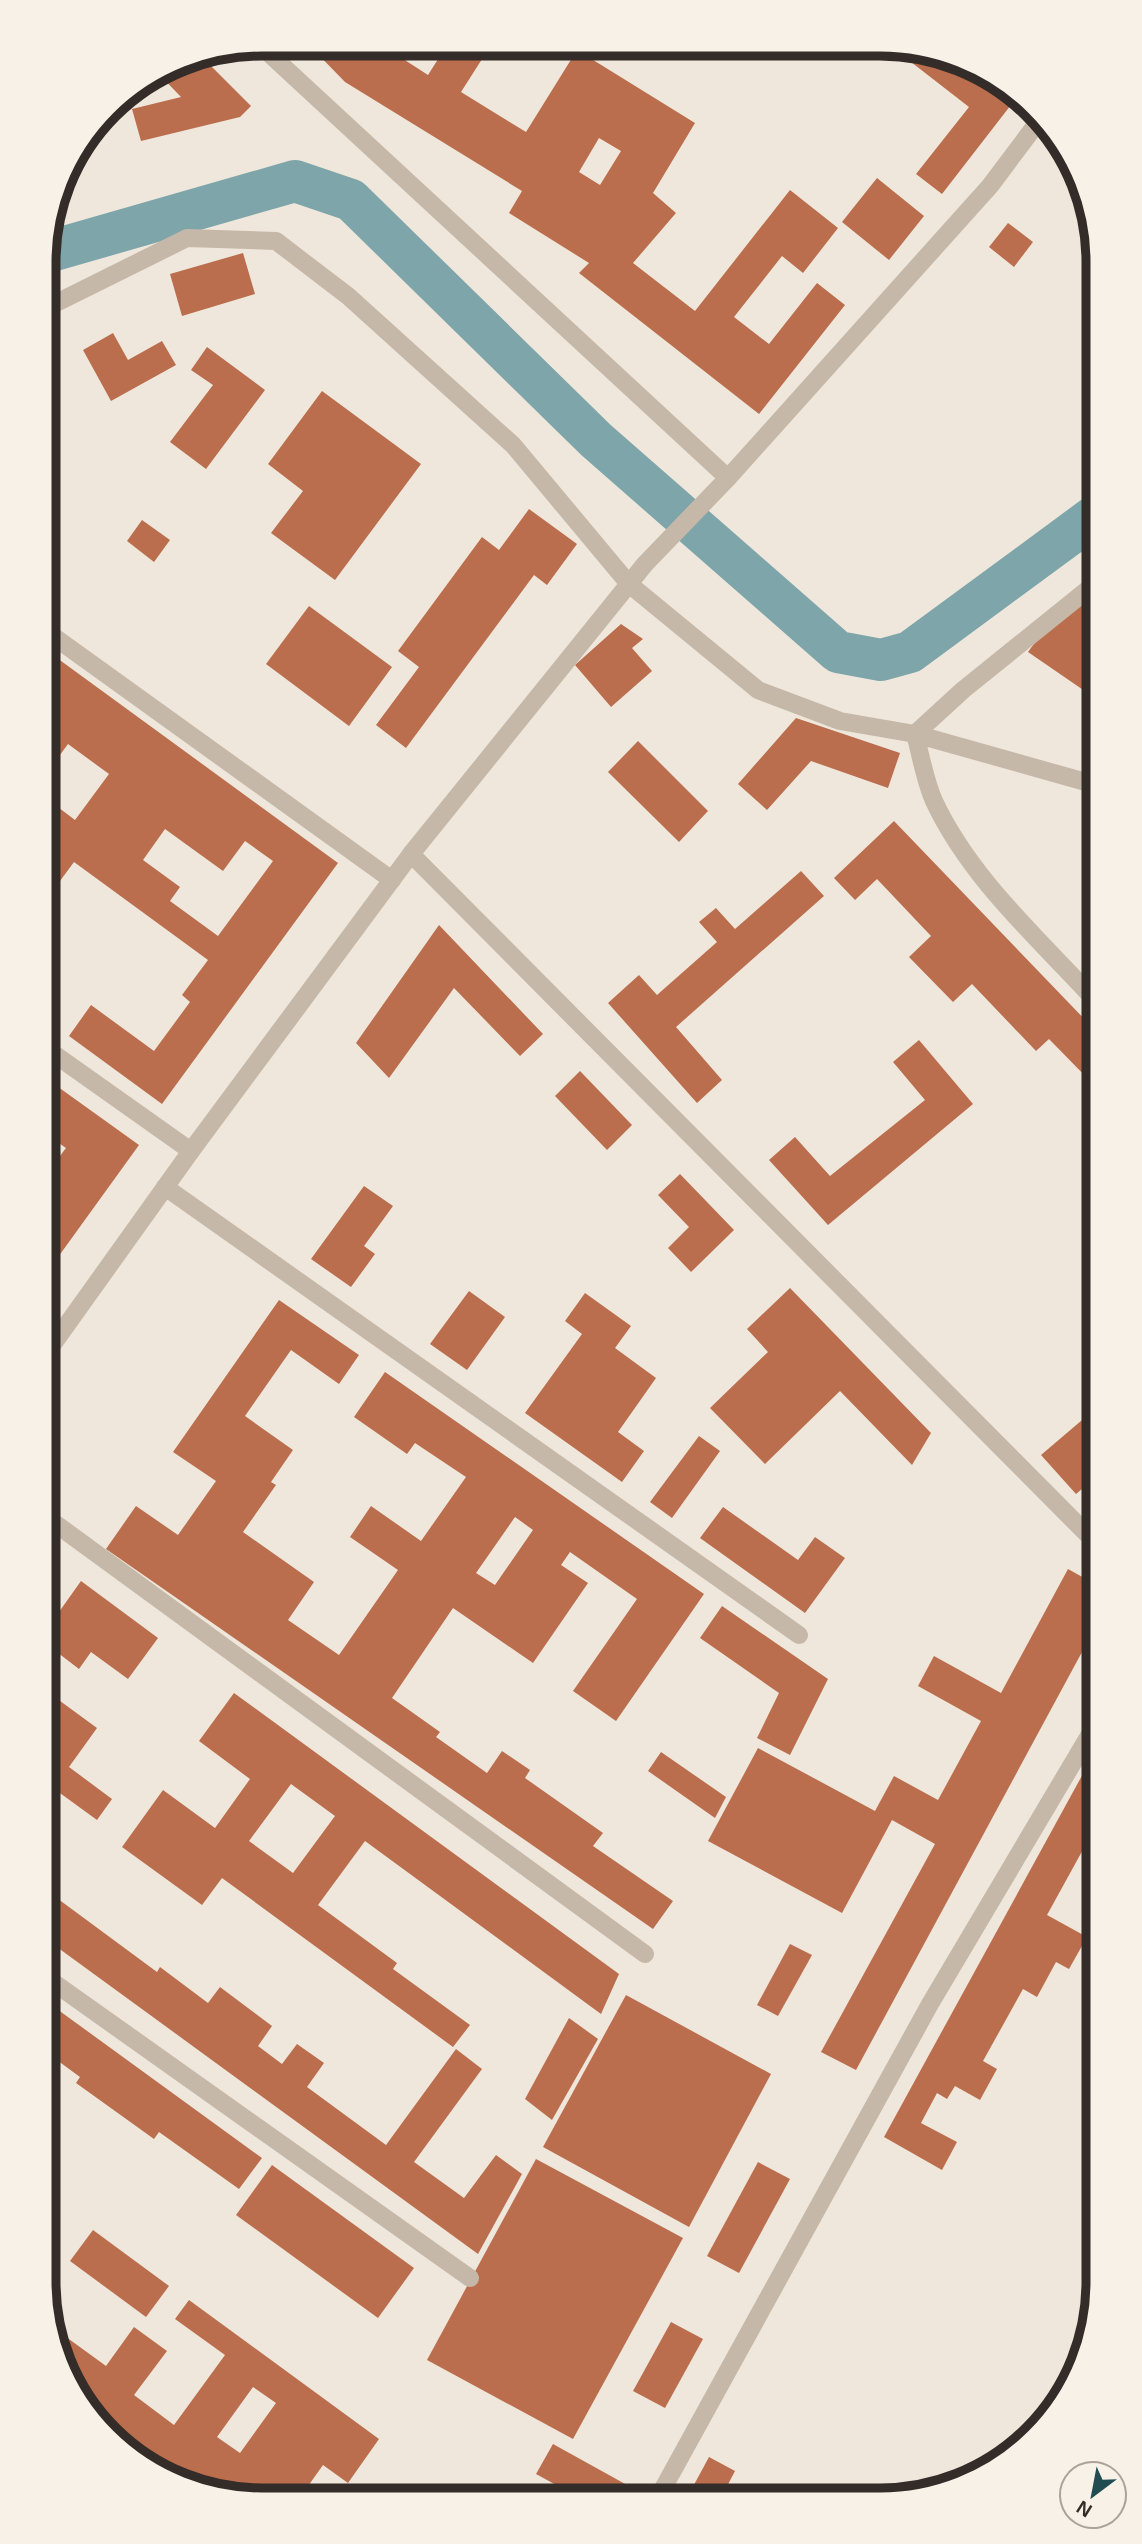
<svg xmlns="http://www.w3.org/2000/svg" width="1142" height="2544" viewBox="0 0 1142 2544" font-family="Helvetica,sans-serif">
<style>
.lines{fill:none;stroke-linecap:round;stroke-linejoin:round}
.canal{stroke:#7da5aa;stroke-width:42}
.building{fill:#bb6e4d;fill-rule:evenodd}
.minor{stroke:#c6b8a8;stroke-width:18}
.rim{fill:none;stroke:#342c28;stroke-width:9}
</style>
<rect width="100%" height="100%" fill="#efe7db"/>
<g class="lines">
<path class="canal" d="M44 253 295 181 351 200 596 440 838 652 881 660 910 652 1092 518"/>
</g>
<g class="building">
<path d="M308 44H380L428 75 447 45H491L461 92 526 132 577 50 695 123 653 193 676 213 633 263 695 311 790 190 838 228 803 273 782 256 734 317 769 344 817 283 845 305 759 414 579 273 589 263 509 213 522 191 345 82ZM599 138 621 151 600 185 579 172Z"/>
<path d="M893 48H922L989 81 1014 101 942 194 916 174 969 107Z"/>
<path d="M201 56 251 106 240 117 141 141 132 109 181 97 158 73 179 60Z"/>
<path d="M877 178 924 216 889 260 842 222Z"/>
<path d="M1008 223 1033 242 1014 267 989 247Z"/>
<path d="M243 253 255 294 182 316 170 274Z"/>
<path d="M113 333 128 360 162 341 176 365 111 401 83 350Z"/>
<path d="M207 347 265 390 206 469 170 442 213 385 191 370Z"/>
<path d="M322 391 421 464 335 580 271 533 303 491 268 464Z"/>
<path d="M529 509 577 544 547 585 534 575 406 748 376 725 419 667 398 651 482 537 499 550Z"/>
<path d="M142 520 170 540 154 562 127 541Z"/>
<path d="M1092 593V630L1086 634 1092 639V696L1028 652 1046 627Z"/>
<path d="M309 606 392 667 349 726 266 664Z"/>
<path d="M621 624 643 639 632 648 652 671 611 707 575 665Z"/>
<path d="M46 650 338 863 162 1104 69 1036 91 1005 154 1051 190 1002 182 995 208 960 74 862 46 900V798L75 820 109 774 68 744 46 774V736L49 731 46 729ZM165 829 223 871 245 841 273 861 218 936 170 901 180 887 143 860Z"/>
<path d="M796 718 900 753 888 788 811 761 767 810 738 784Z"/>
<path d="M638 741 708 811 679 842 608 772Z"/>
<path d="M894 821 1093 1028 1094 1085 1049 1039 1036 1051 972 984 953 1002 909 957 931 936 877 879 855 900 834 878Z"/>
<path d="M801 871 824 896 676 1027 722 1080 697 1103 608 1003 639 975 657 995 717 942 699 922 716 908 735 929Z"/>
<path d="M439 925 543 1034 520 1056 454 988 389 1078 356 1043Z"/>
<path d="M47 977 59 986 47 1004Z"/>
<path d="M919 1040 973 1104 828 1225 769 1160 795 1137 830 1176 925 1100 893 1062Z"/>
<path d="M580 1071 632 1125 607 1150 555 1096Z"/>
<path d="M47 1079 139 1145 48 1271 47 1173 66 1148 47 1135Z"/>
<path d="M680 1174 734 1230 691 1272 668 1248 689 1227 658 1195Z"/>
<path d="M364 1186 393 1206 364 1246 375 1254 351 1287 311 1259Z"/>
<path d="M790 1288 931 1433 912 1465 840 1391 765 1464 710 1408 768 1352 747 1329Z"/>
<path d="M469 1291 505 1317 467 1370 430 1344Z"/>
<path d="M585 1293 631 1326 615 1348 656 1378 618 1432 644 1451 622 1482 525 1413 582 1334 565 1321Z"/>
<path d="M279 1300 359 1355 339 1384 291 1350 245 1416 293 1450 271 1482 276 1485 243 1532 314 1582 288 1620 339 1655 398 1570 350 1537 371 1506 421 1541 466 1477 415 1443 407 1454 354 1417 385 1372 704 1594 616 1721 573 1691 637 1599 570 1552 561 1565 588 1583 533 1663 453 1608 392 1698 440 1732 436 1737 487 1773 502 1751 530 1770 525 1778 603 1833 593 1846 673 1901 653 1929 106 1549 136 1506 178 1535 216 1481 173 1452ZM515 1517 533 1530 495 1585 476 1573Z"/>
<path d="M1095 1409V1478L1076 1494 1041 1455Z"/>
<path d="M699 1436 720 1451 672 1518 650 1502Z"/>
<path d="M723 1507 798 1560 815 1537 845 1558 805 1613 700 1538Z"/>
<path d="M1068 1569 1095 1584V1628L856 2070 821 2052 935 1844 892 1820 842 1913 708 1841 758 1748 875 1811 894 1776 938 1800 981 1721 918 1686 934 1656 1001 1693Z"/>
<path d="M81 1581 158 1638 128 1679 91 1652 79 1669 49 1646V1626Z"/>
<path d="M722 1606 828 1679 790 1755 757 1738 779 1693 700 1638Z"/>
<path d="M234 1693 619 1974 601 2014 365 1841 318 1905 397 1963 393 1969 470 2025 453 2047 222 1878 202 1905 122 1847 163 1790 215 1828 250 1779 199 1741ZM291 1784 335 1816 293 1873 249 1841Z"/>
<path d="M56 1698 97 1728 69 1767 112 1799 97 1820 53 1788 49 1793V1707Z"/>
<path d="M1096 1750V1826L1047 1915 1087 1937 1069 1969 1056 1962 1037 1997 1023 1989 983 2061 997 2069 980 2100 955 2086 947 2099 937 2093 921 2123 957 2142 942 2170 884 2137Z"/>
<path d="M661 1752 726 1797 715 1818 648 1771Z"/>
<path d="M50 1893 157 1972 160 1967 208 2003 220 1987 272 2026 258 2046 282 2064 297 2044 324 2063 307 2087 386 2145 456 2049 482 2069 414 2162 464 2198 496 2155 522 2174 478 2254 50 1942Z"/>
<path d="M790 1944 812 1955 778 2016 757 2005Z"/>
<path d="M626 1995 771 2074 689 2227 543 2147Z"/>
<path d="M50 2004 262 2158 239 2189 159 2132 154 2139 76 2083 80 2077 50 2055Z"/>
<path d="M569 2018 598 2039 552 2120 525 2099Z"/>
<path d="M536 2159 683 2238 573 2439 427 2360Z"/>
<path d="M758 2162 790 2179 739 2273 707 2256Z"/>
<path d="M272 2165 414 2268 378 2318 236 2215Z"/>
<path d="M93 2230 169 2286 146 2317 70 2261Z"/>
<path d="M189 2300 379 2439 348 2483 323 2465 301 2496H220L150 2462 102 2427 73 2391 51 2339V2326L106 2366 134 2327 167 2351 134 2395 174 2425 225 2355 175 2319ZM253 2387 276 2403 240 2453 217 2437Z"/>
<path d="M671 2322 703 2339 665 2408 633 2391Z"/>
<path d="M553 2444 627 2485 622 2494 554 2495 558 2486 536 2474Z"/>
<path d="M709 2457 735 2471 723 2494H689Z"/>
</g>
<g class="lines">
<g class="minor">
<path d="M259 44 728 478"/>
<path d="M44 309 187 238 276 241 348 296 513 445 629 584 758 690 840 721 915 734 1093 784"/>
<path d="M1092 586 963 690 915 734C921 756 925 781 934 801 970 878 1037 937 1093 998"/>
<path d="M46 631 392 880"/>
<path d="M411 854 1095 1542"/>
<path d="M47 1049 191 1151"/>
<path d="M165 1187 799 1635"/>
<path d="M48 1351 191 1151 411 854 645 564 728 478 990 186 1041 118"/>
<path d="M49 1519 645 1954"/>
<path d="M50 1980 470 2278"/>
<path d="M660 2494 930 2004 1096 1724"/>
</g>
</g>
<path d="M0 0H1142V2544H0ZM262 56H880A206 206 0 0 1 1086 262V2282A206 206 0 0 1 880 2488H262A206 206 0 0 1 56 2282V262A206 206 0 0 1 262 56Z" fill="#f8f1e7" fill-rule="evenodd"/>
<path class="rim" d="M262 56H880A206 206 0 0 1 1086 262V2282A206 206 0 0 1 880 2488H262A206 206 0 0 1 56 2282V262A206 206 0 0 1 262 56Z"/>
<g transform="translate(1093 2495) rotate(212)"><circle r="33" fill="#f8f1e7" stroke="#aaa29b" stroke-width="2"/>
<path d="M0-5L12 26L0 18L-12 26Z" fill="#214c52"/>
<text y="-10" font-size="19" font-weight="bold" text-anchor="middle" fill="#342c28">N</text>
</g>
</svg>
